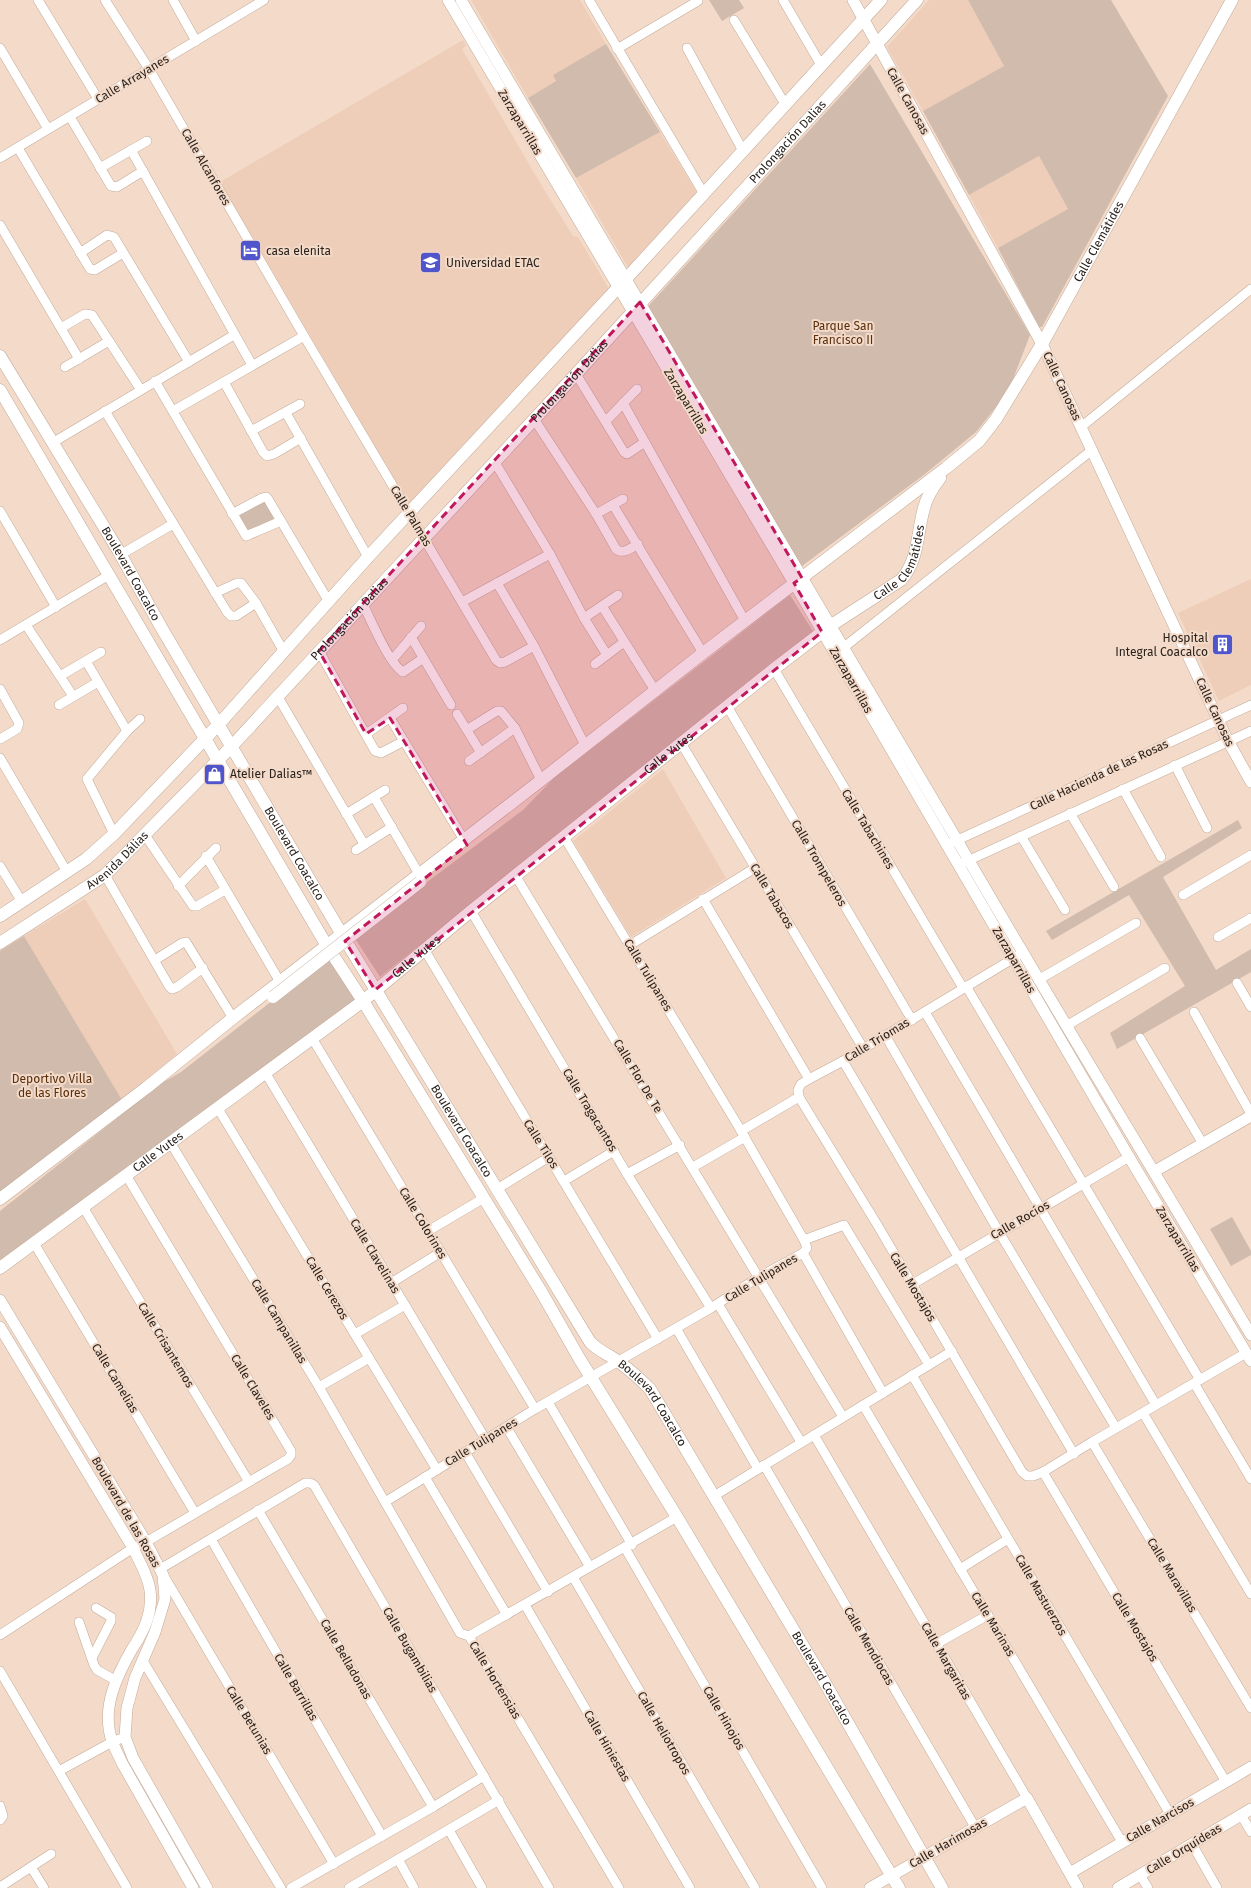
<svg xmlns="http://www.w3.org/2000/svg" width="1251" height="1888" viewBox="0 0 1251 1888" font-family="'Fira Sans',sans-serif">
<style>
.built{fill:#efceb9}
.green{fill:#d1bbad}
.lines{fill:none;stroke-linecap:round;stroke-linejoin:round}
.minor-casing{stroke:#c2aa99;stroke-width:10}
.tertiary-casing{stroke:#c2aa99;stroke-width:12}
.secondary-casing{stroke:#c2aa99;stroke-width:13}
.minor{stroke:#fff;stroke-width:9}
.tertiary{stroke:#fff;stroke-width:11}
.secondary{stroke:#fff;stroke-width:12}
.secondary-bridge-casing{stroke:#c2aa99;stroke-width:13;stroke-linecap:butt}
.secondary-bridge{stroke:#fff;stroke-width:12}
.marked{fill:#c2185b;fill-opacity:0.2;stroke:#c2185b;stroke-width:3;stroke-dasharray:8 5;stroke-linejoin:round}
.labels{text-anchor:middle;stroke-width:4;stroke-linejoin:round;paint-order:stroke}
.street-label{font-size:12px;fill:#2b221c;stroke:#f3dac9}
.poi-label{font-size:12px;fill:#2b221c;stroke:#f3dac9;text-anchor:start}
.park-label{font-size:12px;fill:#592f0c;stroke:#f3dac9}
</style>
<rect width="100%" height="100%" fill="#f3dac9"/>
<g class="built">
<path d="M471 0H580L606 44 553 75 556 81 528 98Z"/>
<path d="M929 0H968L1004 66 923 111 887 47Z"/>
<path d="M463 40 466 46 462 49 540 183 573 236 578 237 609 289 410 506 220 182Z"/>
<path d="M660 132 697 193 629 269 576 178Z"/>
<path d="M1039 156 1068 209 998 248 969 195Z"/>
<path d="M1251 579V685L1219 701 1178 613Z"/>
<path d="M663 769 726 878 631 937 573 841Z"/>
<path d="M85 899 177 1054 122 1100 24 936Z"/>
</g>
<g class="green">
<path d="M709 0H739L744 8 722 21Z"/>
<path d="M968 0H1111L1168 96 1042 327H1039L998 248 1068 209 1039 156 969 195 923 111 1004 66Z"/>
<path d="M606 44 660 132 576 178 528 98 556 81 553 75Z"/>
<path d="M870 64 1030 335 1008 392 976 432 925 474 798 569 642 313Z"/>
<path d="M266 499 279 519 247 534 235 514Z"/>
<path d="M790 595 813 631 380 977 354 937 523 810 555 777Z"/>
<path d="M1238 820 1242 828 1163 877 1216 970 1251 949V972L1117 1049 1110 1033 1185 986 1129 895 1052 940 1046 931Z"/>
<path d="M24 936 122 1100 0 1194V951Z"/>
<path d="M328 957 355 1000 0 1262V1211L160 1084 181 1072Z"/>
<path d="M1232 1217 1251 1251V1255L1231 1266 1210 1229Z"/>
</g>
<g class="lines">
<defs>
<g id="minor">
<path d="M38 0 98 99"/>
<path d="M105 0 149 69 304 336 496 660 500 663 505 662 534 646"/>
<path d="M173 0 196 41"/>
<path d="M589 0 704 194"/>
<path d="M783 0 821 65"/>
<path d="M734 20 785 104"/>
<path d="M0 48 48 129"/>
<path d="M687 48 743 151"/>
<path d="M617 49 698 1"/>
<path d="M70 117 111 186 117 187 143 171"/>
<path d="M18 148 90 269 95 270 123 253"/>
<path d="M131 150 252 365"/>
<path d="M0 158 264 0"/>
<path d="M100 168 147 141"/>
<path d="M0 225 79 359"/>
<path d="M80 253 107 235 114 237 189 362"/>
<path d="M61 328 85 314 92 315 141 390"/>
<path d="M65 367 109 341"/>
<path d="M576 374 624 452 627 454 645 442"/>
<path d="M155 381 246 536 281 521"/>
<path d="M224 382 263 452 267 456 274 454 301 438"/>
<path d="M623 403 745 621"/>
<path d="M105 411 227 612 231 616H236L256 603"/>
<path d="M173 411 304 336"/>
<path d="M286 413 368 557"/>
<path d="M534 419 596 514 616 549C623 555 631 548 638 544"/>
<path d="M606 421 637 389"/>
<path d="M1081 427 1251 289"/>
<path d="M251 431 300 404"/>
<path d="M52 443 234 335"/>
<path d="M494 461 550 554 584 618 607 655"/>
<path d="M613 505 703 653"/>
<path d="M0 511 56 607"/>
<path d="M232 514 262 498 266 497 268 499 329 602"/>
<path d="M596 514 623 499"/>
<path d="M120 555 173 524"/>
<path d="M497 583 534 646 585 745"/>
<path d="M215 593 237 583H241L256 603 284 652"/>
<path d="M462 602 550 554"/>
<path d="M363 604C371 620 389 664 403 672L422 659"/>
<path d="M602 606 656 692"/>
<path d="M584 618 618 595"/>
<path d="M26 625 73 696"/>
<path d="M411 637 451 705"/>
<path d="M0 640 109 575"/>
<path d="M843 648 1092 450"/>
<path d="M319 651 375 751 381 753 404 741"/>
<path d="M392 660 421 626"/>
<path d="M86 661 127 731"/>
<path d="M595 664 624 642"/>
<path d="M774 669 963 988"/>
<path d="M60 676 101 652"/>
<path d="M0 689 19 723 17 729 0 739"/>
<path d="M278 697 364 844"/>
<path d="M59 705 98 682"/>
<path d="M727 706 912 1020"/>
<path d="M457 714 481 753"/>
<path d="M390 718 464 840"/>
<path d="M468 729 497 711H501L515 728 541 780"/>
<path d="M366 734 403 708"/>
<path d="M681 743 863 1048"/>
<path d="M0 758 67 872"/>
<path d="M469 761 515 728"/>
<path d="M1175 765 1207 828"/>
<path d="M1123 789 1161 857"/>
<path d="M374 797 419 874"/>
<path d="M1070 813 1114 887"/>
<path d="M346 814 385 790"/>
<path d="M114 834 87 779 127 731 140 719"/>
<path d="M145 835 193 906H197L225 890"/>
<path d="M1021 836 1065 910"/>
<path d="M951 843 1251 705"/>
<path d="M356 850 392 827"/>
<path d="M206 856 280 982"/>
<path d="M963 863 1251 731"/>
<path d="M0 866 22 902"/>
<path d="M105 875 169 986 172 989 177 987 203 968"/>
<path d="M515 875 843 1417"/>
<path d="M178 886 216 848"/>
<path d="M1183 895 1251 855"/>
<path d="M703 899 809 1079"/>
<path d="M471 911 627 1174 711 1308"/>
<path d="M1218 937 1251 918"/>
<path d="M630 945 755 868"/>
<path d="M424 949 658 1339"/>
<path d="M155 960 182 943 186 942 233 1018"/>
<path d="M1038 980 1136 923"/>
<path d="M1237 983 1251 1007"/>
<path d="M966 986 1200 1380"/>
<path d="M925 1012 1156 1405"/>
<path d="M1194 1012 1251 1114"/>
<path d="M1066 1026 1165 968"/>
<path d="M885 1035 999 1232 1116 1428"/>
<path d="M312 1038 535 1409"/>
<path d="M1140 1038 1203 1144"/>
<path d="M843 1061 1074 1454"/>
<path d="M265 1072 486 1440"/>
<path d="M799 1097 878 1226 1022 1472 1027 1476H1033L1043 1472 1092 1442 1246 1353"/>
<path d="M217 1107 437 1470"/>
<path d="M741 1131 799 1097 798 1090 801 1084 809 1079 843 1061 1019 955"/>
<path d="M170 1142 319 1387 460 1633 469 1636"/>
<path d="M693 1167 745 1137"/>
<path d="M627 1174 680 1145"/>
<path d="M564 1181 614 1151"/>
<path d="M497 1189 549 1157"/>
<path d="M83 1207 249 1482"/>
<path d="M428 1231 484 1198"/>
<path d="M804 1240 844 1225 929 1365"/>
<path d="M34 1243 195 1513"/>
<path d="M803 1253 883 1393"/>
<path d="M391 1283 441 1252"/>
<path d="M911 1285 1129 1157"/>
<path d="M718 1304 801 1442"/>
<path d="M676 1328 758 1469"/>
<path d="M355 1334 405 1305"/>
<path d="M912 1375 1170 1814"/>
<path d="M1194 1383 1251 1479"/>
<path d="M319 1387 369 1358"/>
<path d="M548 1402 632 1545"/>
<path d="M863 1405 1122 1842"/>
<path d="M1143 1413 1251 1594"/>
<path d="M507 1428 590 1567"/>
<path d="M814 1435 1027 1798"/>
<path d="M1092 1442 1251 1708"/>
<path d="M465 1452 548 1592"/>
<path d="M764 1465 975 1827"/>
<path d="M1043 1472 1226 1782"/>
<path d="M425 1477 507 1615"/>
<path d="M714 1496 952 1351"/>
<path d="M385 1502 535 1409 711 1308 759 1277 803 1253 807 1248 804 1240 737 1124 564 837"/>
<path d="M258 1510 433 1807"/>
<path d="M211 1539 382 1836"/>
<path d="M625 1548 822 1888"/>
<path d="M160 1569 305 1483H310L314 1485 549 1888"/>
<path d="M960 1569 1008 1539"/>
<path d="M164 1576 334 1864"/>
<path d="M573 1577 755 1888"/>
<path d="M525 1605 690 1888"/>
<path d="M79 1622 94 1665 97 1670 115 1680"/>
<path d="M0 1635 133 1548 146 1542 288 1459 291 1455V1451L126 1175"/>
<path d="M469 1636 619 1888"/>
<path d="M469 1636 677 1517"/>
<path d="M936 1644 988 1615"/>
<path d="M92 1658 111 1621V1617L96 1608"/>
<path d="M143 1661 281 1888"/>
<path d="M0 1671 127 1888"/>
<path d="M59 1771 112 1742 125 1737"/>
<path d="M0 1806 3 1816 0 1820"/>
<path d="M1241 1815 1251 1832"/>
<path d="M449 1830 482 1888"/>
<path d="M1192 1844 1217 1888"/>
<path d="M398 1859 414 1888"/>
<path d="M31 1867 44 1888"/>
<path d="M1140 1875 1148 1888"/>
<path d="M0 1887 51 1854"/>
<path d="M291 1888 433 1807 484 1776"/>
<path d="M349 1888 499 1800"/>
</g>
<g id="tertiary">
<path d="M448 0 794 583 1129 1157 1251 1361"/>
<path d="M461 0 957 840C1053 1006 1153 1169 1251 1335"/>
<path d="M853 0 1042 344 1228 741 1251 782"/>
<path d="M1155 1171 1251 1116"/>
<path d="M0 1300 146 1542 163 1575 165 1599 155 1632 135 1678 127 1708 125 1737 133 1758 207 1888"/>
<path d="M0 1327 133 1548C139 1561 148 1575 150 1590 153 1613 144 1631 132 1649 116 1677 101 1709 112 1741 115 1749 119 1756 122 1763L193 1888"/>
<path d="M1070 1873 1251 1767"/>
<path d="M870 1888 1027 1798 1078 1888"/>
<path d="M1118 1888 1251 1809"/>
</g>
<g id="secondary">
<path id="s1" d="M0 356 118 550 161 627 344 938 590 1342C600 1352 608 1354 619 1362 630 1370 640 1379 650 1389L821 1676 942 1888"/>
<path d="M0 390 327 946 363 1001 542 1293 579 1358 677 1517 899 1888"/>
<path d="M0 916 86 859 114 834 219 724 368 557 625 280 881 0"/>
<path id="s2" d="M0 943 105 875 232 746 576 374 917 0"/>
<path id="s3" d="M0 1199 146 1088 233 1018 535 785 703 653 946 468 979 441 996 419 1042 344 1232 0"/>
<path id="s4" d="M0 1268 363 1001 471 911 774 669 830 626 901 580C919 560 917 532 924 508 927 496 933 487 940 478"/>
</g>
</defs>
<use href="#minor" class="minor-casing"/>
<use href="#tertiary" class="tertiary-casing"/>
<use href="#secondary" class="secondary-casing"/>
<use href="#minor" class="minor"/>
<use href="#tertiary" class="tertiary"/>
<use href="#secondary" class="secondary"/>
<defs>
<path id="secondary-bridge" d="M273 997 420 882"/>
</defs>
<use href="#secondary-bridge" class="secondary-bridge-casing"/>
<use href="#secondary-bridge" class="secondary-bridge"/>
</g>
<path class="marked" d="M640 302 802 578 794 583 822 632 375 990 345 941 467 845 390 718 366 734 319 651Z"/>
<defs>
<symbol id="hotel-square" viewBox="-11 -11 22 22"><rect x="-9" y="-9" width="18" height="18" rx="4" fill="#5155cb" stroke="#f3dac9"/><path d="M-6-4.5h1.5V1H6V5H4.5V3h-9V5H-6ZM-4 0a1.8 1.8 0 1 1 3.6 0ZM.5 0V-2.5h3Q6-2.5 6 0Z" fill="#fff"/></symbol>
<symbol id="school-square" viewBox="-11 -11 22 22"><rect x="-9" y="-9" width="18" height="18" rx="4" fill="#5155cb" stroke="#f3dac9"/><path d="M0-5L7-2L0 1L-7-2ZM-4 1L0 2.5L4 1V4Q0 6-4 4Z" fill="#fff"/></symbol>
<symbol id="building-square" viewBox="-11 -11 22 22"><rect x="-9" y="-9" width="18" height="18" rx="4" fill="#5155cb" stroke="#f3dac9"/><path d="M-4-6H4V6H1V3H-1V6H-4ZM-2.5-4.3h1.7v1.8h-1.7ZM.8-4.3h1.7v1.8H.8ZM-2.5-1h1.7V.8h-1.7ZM.8-1h1.7V.8H.8Z" fill="#fff"/></symbol>
<symbol id="shop-square" viewBox="-11 -11 22 22"><rect x="-9" y="-9" width="18" height="18" rx="4" fill="#5155cb" stroke="#f3dac9"/><path d="M-5-2.5h2.3a2.7 3.5 0 0 1 5.4 0H5L5.5 6h-11ZM-1.5-2.5h3a1.5 2.3 0 0 0-3 0Z" fill="#fff"/></symbol>
</defs>
<g fill-rule="evenodd">
<use href="#hotel-square" x="238" y="238" width="25" height="25"/>
<use href="#school-square" x="418" y="250" width="25" height="25"/>
<use href="#building-square" x="1210" y="632" width="25" height="25"/>
<use href="#shop-square" x="202" y="762" width="25" height="25"/>
</g>
<g class="labels">
<g class="street-label">
<text transform="translate(132 79) rotate(-31)" y="4">Calle Arrayanes</text>
<text transform="translate(908 101) rotate(61)" y="4">Calle Canosas</text>
<text transform="translate(520 122) rotate(59)" y="4">Zarzaparrillas</text>
<text dy="4" stroke="none"><textPath href="#s2" startOffset="1127">Prolongación Dalias</textPath></text>
<text transform="translate(206 167) rotate(60)" y="4">Calle Alcanfores</text>
<text dy="4" stroke="none"><textPath href="#s3" startOffset="1471">Calle Clemátides</textPath></text>
<text dy="4" stroke="none"><textPath href="#s2" startOffset="803">Prolongación Dalias</textPath></text>
<text transform="translate(1062 386) rotate(65)" y="4">Calle Canosas</text>
<text transform="translate(686 401) rotate(59)" y="4">Zarzaparrillas</text>
<text transform="translate(411 516) rotate(59)" y="4">Calle Palmas</text>
<text dy="4" stroke="none"><textPath href="#s4" startOffset="1148">Calle Clemátides</textPath></text>
<text dy="4" stroke="none"><textPath href="#s1" startOffset="254">Boulevard Coacalco</textPath></text>
<text dy="4" stroke="none"><textPath href="#s2" startOffset="479">Prolongación Dalias</textPath></text>
<text transform="translate(851 680) rotate(60)" y="4">Zarzaparrillas</text>
<text transform="translate(1215 712) rotate(65)" y="4">Calle Canosas</text>
<text dy="4" stroke="none"><textPath href="#s4" startOffset="844">Calle Yutes</textPath></text>
<text transform="translate(1099 775) rotate(-25)" y="4">Calle Hacienda de las Rosas</text>
<text transform="translate(868 829) rotate(59)" y="4">Calle Tabachines</text>
<text dy="4" stroke="none"><textPath href="#s1" startOffset="578">Boulevard Coacalco</textPath></text>
<text dy="4" stroke="none"><textPath href="#s2" startOffset="144">Avenida Dálias</textPath></text>
<text transform="translate(819 863) rotate(60)" y="4">Calle Trompeleros</text>
<text transform="translate(772 896) rotate(59)" y="4">Calle Tabacos</text>
<text dy="4" stroke="none"><textPath href="#s4" startOffset="520">Calle Yutes</textPath></text>
<text transform="translate(1014 960) rotate(60)" y="4">Zarzaparrillas</text>
<text transform="translate(648 975) rotate(59)" y="4">Calle Tulipanes</text>
<text transform="translate(877 1040) rotate(-31)" y="4">Calle Triomas</text>
<text transform="translate(638 1076) rotate(59)" y="4">Calle Flor De Te</text>
<text transform="translate(590 1110) rotate(59)" y="4">Calle Tragacantos</text>
<text dy="4" stroke="none"><textPath href="#s1" startOffset="902">Boulevard Coacalco</textPath></text>
<text transform="translate(541 1144) rotate(58)" y="4">Calle Tilos</text>
<text dy="4" stroke="none"><textPath href="#s4" startOffset="196">Calle Yutes</textPath></text>
<text transform="translate(1020 1220) rotate(-30)" y="4">Calle Rocíos</text>
<text transform="translate(423 1223) rotate(59)" y="4">Calle Colorines</text>
<text transform="translate(1178 1239) rotate(59)" y="4">Zarzaparrillas</text>
<text transform="translate(375 1256) rotate(59)" y="4">Calle Clavelinas</text>
<text transform="translate(761 1278) rotate(-31)" y="4">Calle Tulipanes</text>
<text transform="translate(913 1287) rotate(59)" y="4">Calle Mostajos</text>
<text transform="translate(327 1288) rotate(59)" y="4">Calle Cerezos</text>
<text transform="translate(279 1321) rotate(59)" y="4">Calle Campanillas</text>
<text transform="translate(166 1345) rotate(59)" y="4">Calle Crisantemos</text>
<text transform="translate(115 1378) rotate(59)" y="4">Calle Camelias</text>
<text transform="translate(253 1387) rotate(59)" y="4">Calle Claveles</text>
<text dy="4" stroke="none"><textPath href="#s1" startOffset="1238">Boulevard Coacalco</textPath></text>
<text transform="translate(481 1442) rotate(-31)" y="4">Calle Tulipanes</text>
<text transform="translate(126 1512) rotate(60)" y="4">Boulevard de las Rosas</text>
<text transform="translate(1172 1575) rotate(59)" y="4">Calle Maravillas</text>
<text transform="translate(1041 1595) rotate(60)" y="4">Calle Mastuerzos</text>
<text transform="translate(993 1624) rotate(59)" y="4">Calle Marinas</text>
<text transform="translate(1135 1627) rotate(59)" y="4">Calle Mostajos</text>
<text transform="translate(869 1646) rotate(60)" y="4">Calle Mendiocas</text>
<text transform="translate(410 1650) rotate(60)" y="4">Calle Bugambilias</text>
<text transform="translate(346 1659) rotate(60)" y="4">Calle Belladonas</text>
<text transform="translate(946 1661) rotate(60)" y="4">Calle Margaritas</text>
<text dy="4" stroke="none"><textPath href="#s1" startOffset="1562">Boulevard Coacalco</textPath></text>
<text transform="translate(495 1680) rotate(59)" y="4">Calle Hortensias</text>
<text transform="translate(296 1687) rotate(60)" y="4">Calle Barrillas</text>
<text transform="translate(724 1718) rotate(60)" y="4">Calle Hinojos</text>
<text transform="translate(249 1720) rotate(59)" y="4">Calle Betunias</text>
<text transform="translate(664 1733) rotate(60)" y="4">Calle Heliotropos</text>
<text transform="translate(607 1746) rotate(60)" y="4">Calle Hiniestas</text>
<text transform="translate(1160 1820) rotate(-30)" y="4">Calle Narcisos</text>
<text transform="translate(948 1843) rotate(-30)" y="4">Calle Harimosas</text>
<text transform="translate(1184 1849) rotate(-31)" y="4">Calle Orquídeas</text>
</g>
<g class="poi-label">
<text x="266" y="255">casa elenita</text>
<text x="446" y="267">Universidad ETAC</text>
<text x="1208" y="642" text-anchor="end">Hospital<tspan x="1208" dy="14">Integral Coacalco</tspan></text>
<text x="230" y="778">Atelier Dalias™</text>
</g>
<g class="park-label">
<text x="843" y="330">Parque San<tspan x="843" dy="14">Francisco II</tspan></text>
<text x="52" y="1083">Deportivo Villa<tspan x="52" dy="14">de las Flores</tspan></text>
</g>
</g>
</svg>
